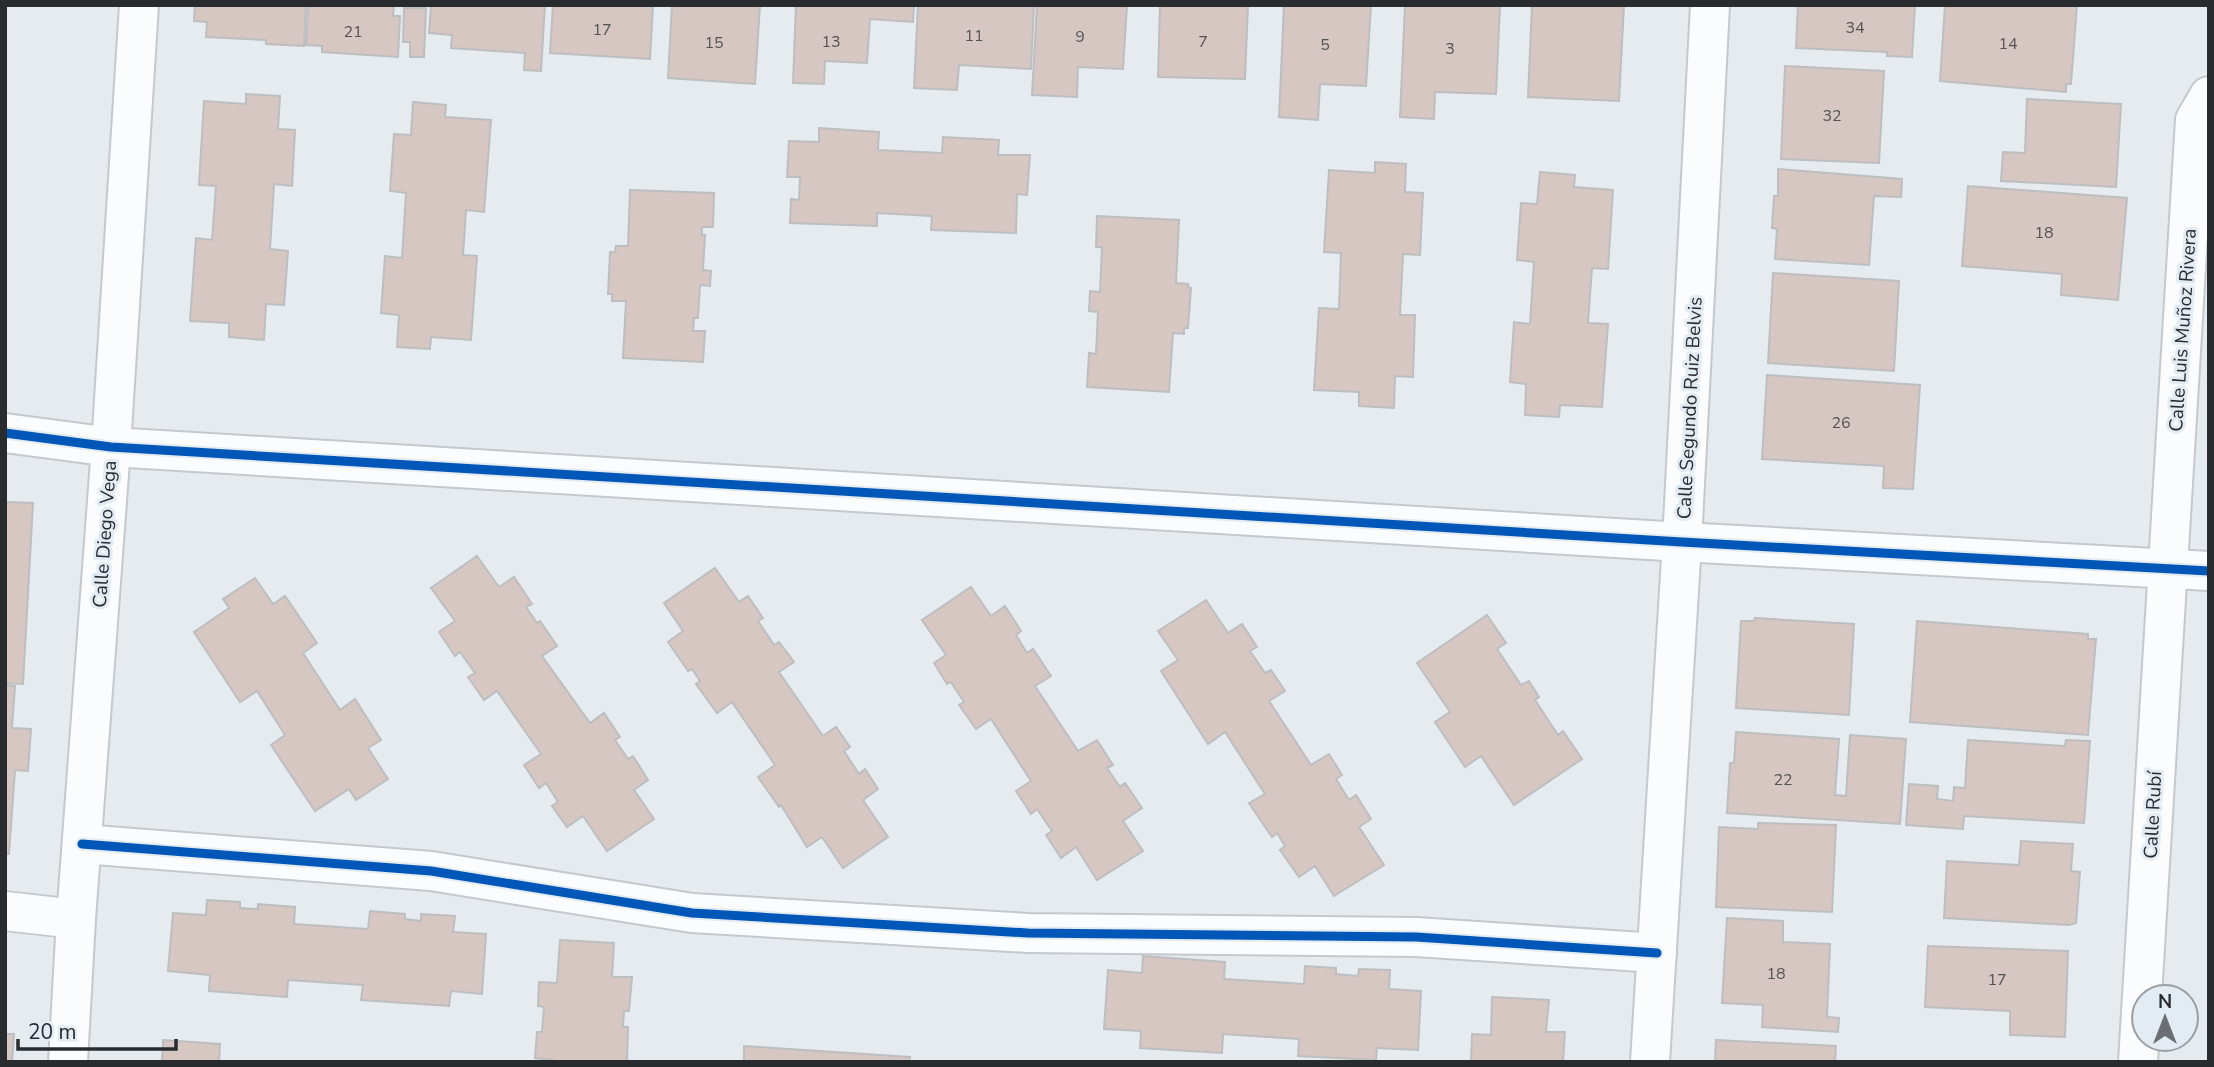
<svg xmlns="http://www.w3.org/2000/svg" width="2214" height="1067" viewBox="0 0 2214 1067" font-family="'Nunito Sans',sans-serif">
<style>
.building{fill:#d7c7c2;stroke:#bdbec0;stroke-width:2}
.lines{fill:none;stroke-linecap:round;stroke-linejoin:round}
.minor-casing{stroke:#c5c8cc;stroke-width:42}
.minor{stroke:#fbfcfd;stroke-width:38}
.cycleway-casing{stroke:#e3ebf3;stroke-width:13}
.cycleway{stroke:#0057b8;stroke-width:9}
.labels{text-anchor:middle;stroke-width:6;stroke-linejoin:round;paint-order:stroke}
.number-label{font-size:16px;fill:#545354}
.street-label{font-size:19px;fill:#292c2f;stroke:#e3ebf3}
</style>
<rect width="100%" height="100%" fill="#e6ebf0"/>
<g class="building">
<path d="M195 5H306L304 46 266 44V40L206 37 207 22 194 21Z"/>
<path d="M308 5H394L393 16H400L398 57 322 52V46L306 45Z"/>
<path d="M431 5H545L541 71 524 70 525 53 451 48 452 35 429 33Z"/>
<path d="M553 5H653L650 59 550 53Z"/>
<path d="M672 5H760L755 84 668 78Z"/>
<path d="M796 5H914L913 22 870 19 867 63 825 61 824 84 793 83Z"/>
<path d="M918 5H1034L1031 69 959 65 957 90 914 88Z"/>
<path d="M1037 5H1127L1123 69 1078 67 1077 97 1032 95Z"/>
<path d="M1160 5H1248L1245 79 1158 77Z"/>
<path d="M1284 5H1371L1366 86 1320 84 1318 120 1279 117Z"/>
<path d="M1405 5H1500L1496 94 1435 92 1434 119 1400 117Z"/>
<path d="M1532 5H1624L1619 101 1528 97Z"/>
<path d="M1798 5H1915L1912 57 1887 56V52L1796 48Z"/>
<path d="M1945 5H2077L2071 84H2066V92L1940 81Z"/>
<path d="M404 8H426L424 57H410V42H403Z"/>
<path d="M1785 66 1884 71 1879 163 1781 159Z"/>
<path d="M246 94 280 96 278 129 295 130 292 186 274 184 270 249 288 251 284 305 266 304 264 340 229 337V323L190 321 196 238 212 240 216 186 199 185 204 101 246 104Z"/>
<path d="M2027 99 2121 104 2116 187 2001 181 2003 152 2025 153Z"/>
<path d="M413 102 446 105 445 117 491 120 484 212 466 210 463 255 477 256 471 340 431 337 430 349 397 347 399 315 381 313 385 256 402 258 406 193 390 191 394 134 411 135Z"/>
<path d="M819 128 879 132 878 150 942 153 943 137 999 140 998 155H1030L1027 195 1017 194 1016 233 931 230 932 216 877 213V226L790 223 791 199 799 200 800 177H787L789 141 819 142Z"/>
<path d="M1375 162 1406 164 1405 192 1423 193 1420 255 1403 254 1400 315H1415L1413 377 1395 376 1394 408 1359 406V392L1314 390 1319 308 1339 309 1341 253 1324 252 1329 170 1375 173Z"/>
<path d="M1778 169 1902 179 1901 197 1874 196 1869 265 1775 259 1777 229 1772 228 1774 196H1778Z"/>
<path d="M1540 172 1575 175 1574 187 1613 190 1608 269 1592 268 1588 323 1608 324 1602 407 1560 405 1559 417 1525 415 1526 384 1510 382 1514 322 1530 324 1534 262 1517 260 1521 203 1537 204Z"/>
<path d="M1968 186 2127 198 2118 300 2061 295 2062 274 1962 266Z"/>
<path d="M630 190 714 193 713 227H702V235H705L703 270 711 271 710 286 700 285 698 318H694L693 331H705L703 362 623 358 626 301H612V294H608L610 252H615L616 246H628Z"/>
<path d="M1097 216 1179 220 1176 283 1188 284V287L1191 288 1188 328H1184V334L1173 333 1169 392 1087 387 1089 353 1096 354 1098 312 1089 311 1090 291 1100 292 1102 247H1096Z"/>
<path d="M1773 273 1899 281 1894 371 1768 363Z"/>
<path d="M1767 375 1920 385 1913 489 1883 488 1884 466 1762 459Z"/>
<path d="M5 502 33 503 23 684 5 683Z"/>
<path d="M477 556 499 587 514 577 532 604 526 607 537 623 540 621 557 646 542 656 590 723 604 713 620 737 615 740 628 759 633 756 648 780 634 790 654 819 607 851 583 816 567 827 552 806 558 802 546 783 539 788 524 765 541 754 497 691 484 700 468 677 475 673 460 652 455 656 439 632 455 621 431 588Z"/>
<path d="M715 568 739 602 748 596 763 618 758 621 774 645 779 642 794 662 779 672 823 736 836 727 850 747 844 751 859 774 865 769 878 789 863 800 888 837 843 868 822 837 807 847 781 805 779 807 758 777 775 765 732 702 717 713 696 684 700 681 692 669 688 671 668 642 683 631 664 603Z"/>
<path d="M255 578 273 604 285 596 317 643 303 653 340 710 355 699 381 740 368 748 388 779 356 800 349 789 315 811 271 745 285 735 257 691 240 702 194 632 229 608 223 599Z"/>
<path d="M971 587 991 616 1005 606 1021 631 1016 635 1027 653 1033 649 1051 676 1035 686 1078 751 1097 740 1113 765 1107 768 1120 787 1125 783 1142 808 1123 821 1143 851 1097 880 1076 847 1061 858 1046 835 1052 831 1037 809 1031 814 1016 791 1031 781 991 719 976 729 959 705 964 702 951 682 947 684 934 663 946 655 922 620Z"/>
<path d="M1206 600 1228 633 1242 624 1257 647 1250 651 1265 673 1271 670 1285 691 1269 701 1311 765 1329 754 1342 775 1336 779 1349 800 1356 795 1371 819 1359 827 1384 865 1334 896 1315 866 1299 877 1280 850 1285 846 1277 833 1272 837 1249 803 1265 794 1225 732 1208 744 1161 671 1178 660 1158 631Z"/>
<path d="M1487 615 1506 643 1497 649 1521 685 1529 681 1539 697 1535 700 1558 735 1563 731 1582 759 1514 805 1481 756 1465 767 1435 722 1450 712 1417 663Z"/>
<path d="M1755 618 1854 624 1849 715 1736 708 1741 621H1754Z"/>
<path d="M1917 621 2088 634V639H2096L2088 735 1910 722Z"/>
<path d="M5 685 15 686 12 728 31 729 28 771 15 770 9 854H5Z"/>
<path d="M1736 732 1839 739 1835 795 1846 796 1850 735 1906 739 1900 824 1727 813 1730 763H1734Z"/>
<path d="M1968 740 2065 746 2066 740 2090 741 2084 823 1964 816 1963 829 1906 825 1909 784 1938 786 1937 799 1953 801 1954 787 1965 788Z"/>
<path d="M1758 823 1836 825 1832 912 1716 907 1719 827 1758 829Z"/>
<path d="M2021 841 2073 844 2071 871 2080 872 2076 923 2069 925 1944 918 1947 861 2019 865Z"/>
<path d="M207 900 240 902V908L258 909V904L295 907 294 924 368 929 370 911 405 914V919L421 921V914L455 916 453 932 486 934 482 994 451 991 449 1006 361 1000 363 985 288 980 287 997 209 991 210 975 168 971 173 913 206 915Z"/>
<path d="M1727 918 1783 921V942L1830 944 1827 1017 1839 1018 1838 1032 1762 1027 1763 1005 1722 1003Z"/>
<path d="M560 940 614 943 612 977H632L629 1011H624L623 1027H628L627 1062H552V1060L535 1058 537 1032H542L544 1007 538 1006 539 982 557 983Z"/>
<path d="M1928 946 2068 951 2065 1037 2010 1035V1011L1925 1007Z"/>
<path d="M1143 956 1225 962 1224 979 1304 984 1305 966 1336 968V974L1358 976 1359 969 1390 970 1389 989 1421 991 1418 1050 1377 1048 1376 1060 1298 1056 1299 1039 1223 1034 1222 1053 1140 1048 1141 1031 1104 1029 1108 970 1142 973Z"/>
<path d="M1492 997 1549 1000 1546 1032H1565L1563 1062H1471L1472 1034 1491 1035Z"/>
<path d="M5 1034H14L12 1062H5Z"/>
<path d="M163 1040 220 1044 219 1062H162Z"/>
<path d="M1716 1040 1836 1046 1835 1062H1715Z"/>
<path d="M744 1046 910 1057 909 1062H744Z"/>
</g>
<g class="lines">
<defs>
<g id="minor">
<path d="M5 433 111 447 1682 542 2209 571"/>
<path d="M82 844 431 871 692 913 1028 933 1416 937 1657 953"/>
<path d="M5 911 76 919"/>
<path d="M68 1062 76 919 111 447 139 5"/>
<path d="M1650 1062 1682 542 1710 5"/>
<path d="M2138 1062 2195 120 2209 96"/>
</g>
</defs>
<use href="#minor" class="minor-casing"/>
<use href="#minor" class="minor"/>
<defs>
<g id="cycleway">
<path d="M5 433 111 447 1682 542 2209 571"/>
<path d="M82 844 431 871 692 913 1028 933 1416 937 1657 953"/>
</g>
</defs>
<use href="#cycleway" class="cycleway-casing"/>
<use href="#cycleway" class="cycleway"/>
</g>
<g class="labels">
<g class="number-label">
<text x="1855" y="33">34</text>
<text x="602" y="35">17</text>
<text x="353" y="37">21</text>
<text x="974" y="41">11</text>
<text x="1080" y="42">9</text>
<text x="831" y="47">13</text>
<text x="1203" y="47">7</text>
<text x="714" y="48">15</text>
<text x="2008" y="49">14</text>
<text x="1325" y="50">5</text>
<text x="1450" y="54">3</text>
<text x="1832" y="121">32</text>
<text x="2044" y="238">18</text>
<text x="1841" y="428">26</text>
<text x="1783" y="785">22</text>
<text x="1776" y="979">18</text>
<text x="1997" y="985">17</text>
</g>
<g class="street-label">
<text transform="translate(2182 330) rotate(-86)" y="7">Calle Luis Muñoz Rivera</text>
<text transform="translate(1689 408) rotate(-87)" y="7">Calle Segundo Ruiz Belvis</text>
<text transform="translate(104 534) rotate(-86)" y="7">Calle Diego Vega</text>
<text transform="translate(2152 815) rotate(-87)" y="7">Calle Rubí</text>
</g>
</g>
<rect width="2214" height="1067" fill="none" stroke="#292c2f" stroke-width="14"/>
<g transform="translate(2165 1018)"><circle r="33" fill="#e3ebf3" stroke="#999fa5" stroke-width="2"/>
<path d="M0-5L12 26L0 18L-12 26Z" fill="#6b6f73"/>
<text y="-10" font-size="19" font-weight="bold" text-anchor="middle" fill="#292c2f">N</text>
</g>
<path d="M18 1039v10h158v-10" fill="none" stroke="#292c2f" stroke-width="3.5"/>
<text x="28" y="1039" font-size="21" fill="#292c2f" stroke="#e3ebf3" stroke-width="5" paint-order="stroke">20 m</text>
</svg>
